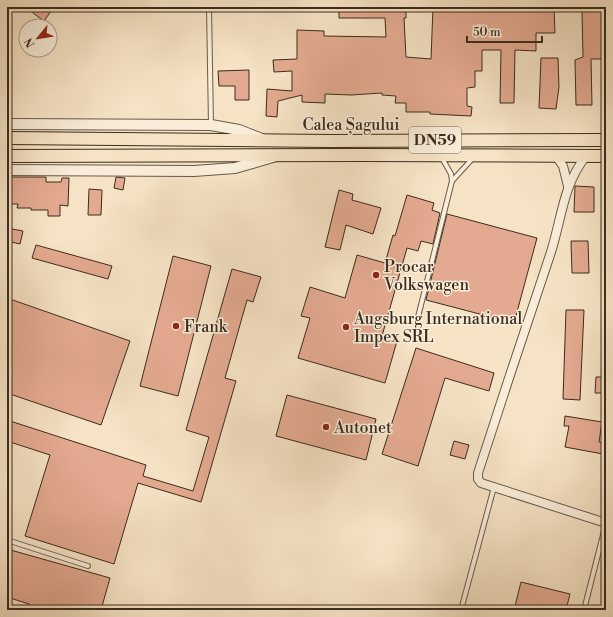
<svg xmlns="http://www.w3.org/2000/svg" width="613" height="617" viewBox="0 0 613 617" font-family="'Libre Bodoni',serif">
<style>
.building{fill:#e4aa91;stroke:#3a2c1e}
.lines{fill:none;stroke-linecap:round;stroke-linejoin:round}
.service-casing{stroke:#695a48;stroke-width:6}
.minor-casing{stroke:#695a48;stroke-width:10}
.tertiary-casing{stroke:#695a48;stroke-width:12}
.primary-casing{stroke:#3a2c1e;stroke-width:14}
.service{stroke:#f9edd9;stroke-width:4}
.minor{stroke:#f9edd9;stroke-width:8}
.tertiary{stroke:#f9edd9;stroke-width:10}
.primary{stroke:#f6e3c5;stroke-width:12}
.poi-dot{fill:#8f2418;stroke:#f9edd9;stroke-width:1.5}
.labels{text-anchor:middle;stroke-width:3;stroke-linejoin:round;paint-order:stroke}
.shield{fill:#f9edd9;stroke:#736656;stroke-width:1}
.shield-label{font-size:15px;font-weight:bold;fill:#3a2c1e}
.street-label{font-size:16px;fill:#3a2c1e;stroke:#f9edd9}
.poi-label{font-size:16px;fill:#3a2c1e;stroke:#f9edd9;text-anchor:start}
</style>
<rect width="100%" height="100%" fill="#f6e3c5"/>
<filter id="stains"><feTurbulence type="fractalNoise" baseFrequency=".005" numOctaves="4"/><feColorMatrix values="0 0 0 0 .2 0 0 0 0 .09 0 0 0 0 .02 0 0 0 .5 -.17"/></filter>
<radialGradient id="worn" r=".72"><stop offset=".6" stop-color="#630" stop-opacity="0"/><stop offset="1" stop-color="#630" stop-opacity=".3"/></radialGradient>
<g class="building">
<path d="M25 7H54L44 21Z"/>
<path d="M339 7H406V18H404L406 57 431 59 433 7 540 11V7H554L555 33H536V51L515 50 514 103H500L501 50H482V71H475V87L467 88V106L472 107 471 116 430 114V112H406V103H395L396 96 382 95V93L351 95 325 94V103L302 102V95L278 101 277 117 266 116 267 89 292 91V71L274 72 273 60 297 59V30L324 31V36L386 37 385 18H339Z"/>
<path d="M582 11H606V59H591L592 105H576L575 60 583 57Z"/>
<path d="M541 58H558L559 87 556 109 539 108Z"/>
<path d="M249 70V100H235V86H219L218 71Z"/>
<path d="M7 177H46V182H61L62 178H69L68 206 60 205V216H48V210H31V208H17L18 204H7Z"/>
<path d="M116 177 125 178 123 190 114 188Z"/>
<path d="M575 186 594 187V212H574Z"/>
<path d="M89 189 102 190 101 215H88Z"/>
<path d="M339 190 353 194 352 200 381 208 373 234 346 225 340 250 325 247Z"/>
<path d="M407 195 434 203 432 210 440 213 433 244 421 241 418 251 407 248 382 336 397 341 385 383 298 358 310 318 301 316 310 287 345 298 357 255 385 263 393 235 395 236Z"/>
<path d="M447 214 537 238 514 323 426 300Z"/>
<path d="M7 228 23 231 20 244 7 241Z"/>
<path d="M571 241H588L589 273H572Z"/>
<path d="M36 245 112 266 108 279 32 258Z"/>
<path d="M173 256 211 266 178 396 140 386Z"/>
<path d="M232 269 261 277 253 302 247 300 225 378 236 381 201 502 138 483 114 564 25 536 50 455 7 441V420L146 465 143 476 193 491 209 437 186 430Z"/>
<path d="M7 298 130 341 101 425 7 393Z"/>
<path d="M566 310H584L580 400 563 399Z"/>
<path d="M416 348 494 373 489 391 445 378 418 466 382 454Z"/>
<path d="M596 377H604L603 393H595Z"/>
<path d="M287 395 376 419 366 460 276 436Z"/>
<path d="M565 416 602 422 599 442 605 443 603 454 565 447 569 426H564Z"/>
<path d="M454 441 469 445 465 459 450 455Z"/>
<path d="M7 549 110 578 101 610H27L29 604 7 597Z"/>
<path d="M521 582 570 594 566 610H514Z"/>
</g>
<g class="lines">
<defs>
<g id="service">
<path d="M209 7 211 125"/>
<path d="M442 158 451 174 452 181"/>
<path d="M418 317 452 181 473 158"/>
<path d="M7 540 88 566"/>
<path d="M461 610 494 487"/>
<path d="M584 610 606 523"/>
</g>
<g id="minor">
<path d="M556 156 563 166 568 186"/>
<path d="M586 156C563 185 562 217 551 252 526 326 502 399 478 473V479L481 483 606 523"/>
</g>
<g id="tertiary">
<path d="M7 124 211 125 239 130 262 139"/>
<path d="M7 170 194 171 235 168 273 157"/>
</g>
<g id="primary">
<path d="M7 138 329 141 606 140"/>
<path d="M7 156 362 155 606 156"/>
</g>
</defs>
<use href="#service" class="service-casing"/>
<use href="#minor" class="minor-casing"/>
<use href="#tertiary" class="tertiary-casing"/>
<use href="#primary" class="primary-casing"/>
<use href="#service" class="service"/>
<use href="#minor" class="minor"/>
<use href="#tertiary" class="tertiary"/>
<use href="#primary" class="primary"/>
</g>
<g class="poi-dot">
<circle cx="376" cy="275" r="4"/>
<circle cx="176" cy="326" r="4"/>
<circle cx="346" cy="327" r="4"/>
<circle cx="326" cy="427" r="4"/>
</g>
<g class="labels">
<rect class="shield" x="409" y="127" width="52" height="26" rx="3"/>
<g class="shield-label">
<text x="435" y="145">DN59</text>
</g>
<g class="street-label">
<text x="351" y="130">Calea Șagului</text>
</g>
<g class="poi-label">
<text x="384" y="272">Procar<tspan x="384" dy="18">Volkswagen</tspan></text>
<text x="354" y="324">Augsburg International<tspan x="354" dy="18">Impex SRL</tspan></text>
<text x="184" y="332">Frank</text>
<text x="334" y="433">Autonet</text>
</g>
</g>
<rect width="613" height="617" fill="none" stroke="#f6e3c5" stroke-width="24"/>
<rect x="8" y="8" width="597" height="601" fill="none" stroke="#3a2c1e" stroke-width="2"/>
<rect x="12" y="12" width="589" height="593" fill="none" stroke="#3a2c1e"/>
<g transform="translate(38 38) rotate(240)"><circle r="19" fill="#f9edd9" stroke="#ada08e"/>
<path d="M0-3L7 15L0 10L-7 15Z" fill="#8f2418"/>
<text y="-6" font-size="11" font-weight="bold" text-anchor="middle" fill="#3a2c1e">N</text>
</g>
<path d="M467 36v6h75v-6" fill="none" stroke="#3a2c1e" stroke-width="2"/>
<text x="473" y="36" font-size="12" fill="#3a2c1e" stroke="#f9edd9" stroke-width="3" paint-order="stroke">50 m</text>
<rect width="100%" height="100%" filter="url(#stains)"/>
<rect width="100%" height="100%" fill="url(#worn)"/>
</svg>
